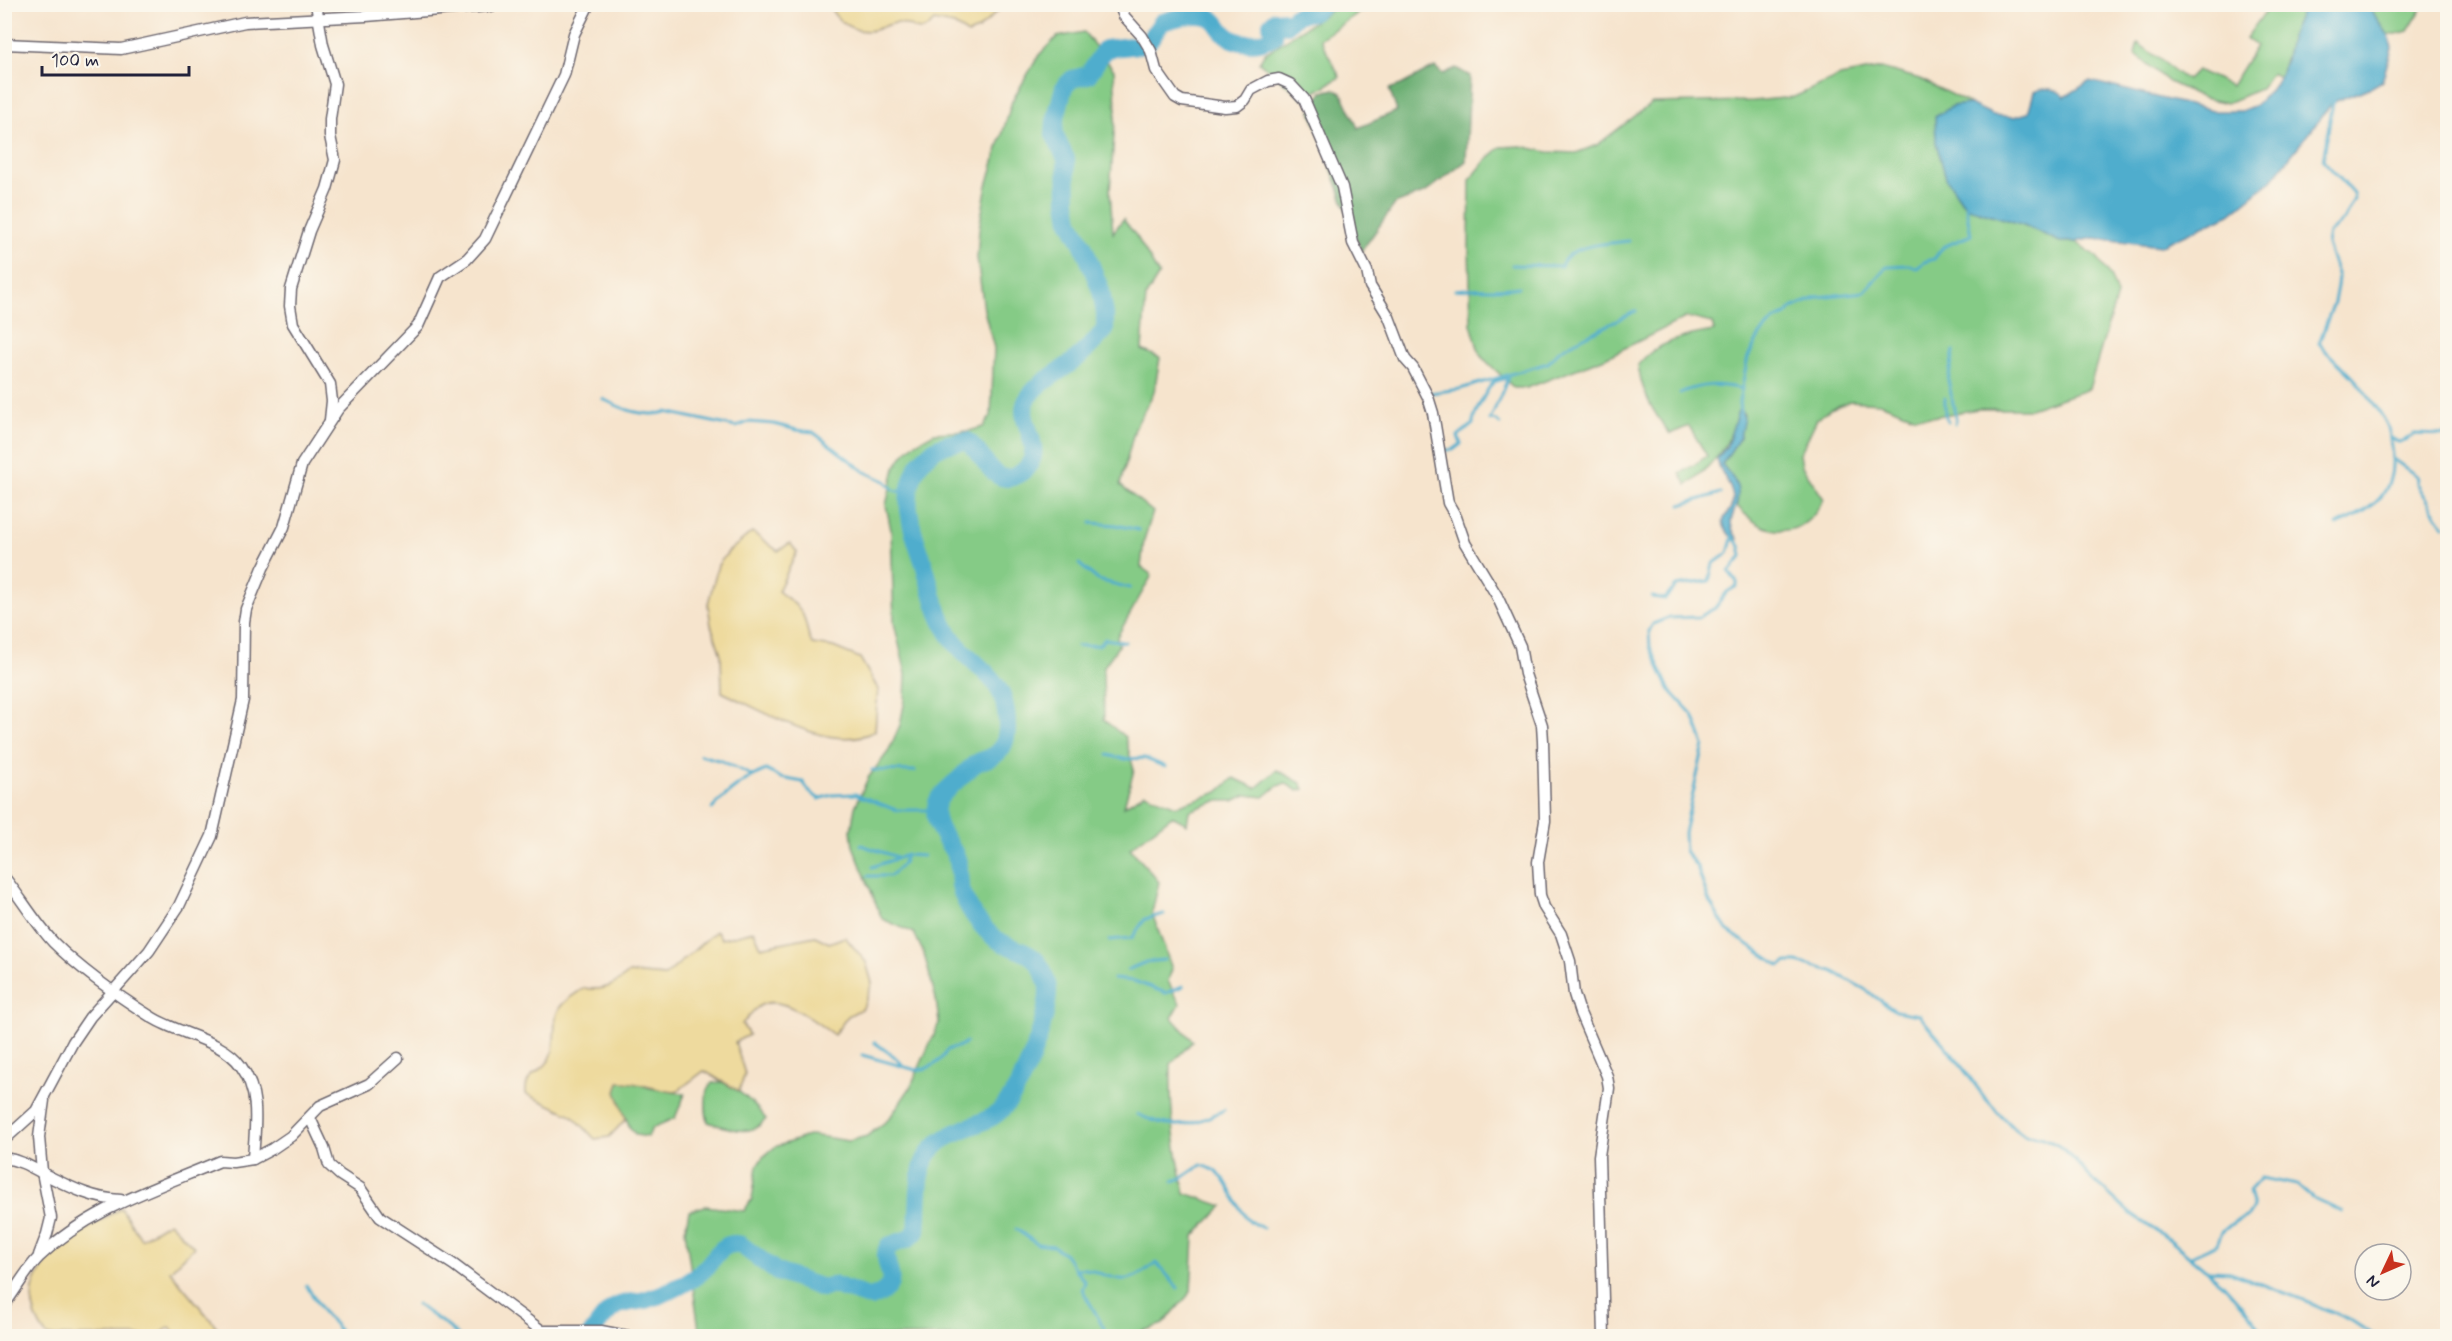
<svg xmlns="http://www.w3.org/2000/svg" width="2452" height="1341" viewBox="0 0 2452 1341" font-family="Mynerve,sans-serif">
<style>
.green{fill:#85cb86;stroke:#547660;stroke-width:1.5}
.forest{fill:#6caf73;stroke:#476857;stroke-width:1.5}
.sand{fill:#eeda9e;stroke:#887e6c;stroke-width:1.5}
.water{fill:#4fadcd;stroke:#386884;stroke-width:1.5}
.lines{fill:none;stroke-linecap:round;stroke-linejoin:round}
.stream{stroke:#4fadcd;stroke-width:3}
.river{stroke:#4fadcd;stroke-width:18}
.minor-casing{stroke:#6c666e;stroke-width:13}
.minor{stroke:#fff;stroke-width:10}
</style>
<rect width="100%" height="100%" fill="#fbf7ec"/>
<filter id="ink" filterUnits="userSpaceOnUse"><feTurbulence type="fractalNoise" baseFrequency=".0167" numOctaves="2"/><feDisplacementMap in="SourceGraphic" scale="12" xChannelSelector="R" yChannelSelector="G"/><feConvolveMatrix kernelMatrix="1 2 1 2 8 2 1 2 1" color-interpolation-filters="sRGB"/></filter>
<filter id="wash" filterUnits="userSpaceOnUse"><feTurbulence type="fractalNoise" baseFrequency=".008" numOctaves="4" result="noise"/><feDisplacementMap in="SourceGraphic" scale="24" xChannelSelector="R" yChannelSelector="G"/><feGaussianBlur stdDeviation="1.35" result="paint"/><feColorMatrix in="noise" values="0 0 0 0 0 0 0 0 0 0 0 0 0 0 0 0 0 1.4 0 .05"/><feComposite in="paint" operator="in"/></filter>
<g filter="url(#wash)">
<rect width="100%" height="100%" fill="#f6e4cd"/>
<g class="green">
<path d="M1339 5H1370L1320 39 1340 77 1304 99 1259 62 1264 54Z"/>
<path d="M2270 5H2304C2292 28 2289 53 2279 77L2271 73 2260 89 2227 103 2203 98 2169 82 2135 54 2138 43 2187 80 2197 70 2231 86 2256 46 2246 38Z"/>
<path d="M2367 5H2424L2408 31 2389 36Z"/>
<path d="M1084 32 1114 70 1116 108 1110 191 1113 233 1123 219 1137 237 1159 275 1146 296 1142 350 1160 358 1154 392 1135 428 1120 485 1153 512 1144 540 1141 567 1152 575 1117 637 1119 645 1103 668 1104 720 1125 737 1134 770 1124 806 1145 793 1176 806 1218 792 1234 778 1256 788 1277 770 1301 783 1304 789 1298 791 1285 783 1276 787 1264 797 1246 795 1234 801H1217L1189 811 1187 824 1172 816 1130 848 1159 882 1152 913 1172 969 1168 981 1180 1004 1172 1018 1193 1041 1171 1064C1170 1113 1174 1145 1185 1193L1223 1206 1194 1236 1191 1292 1163 1324 1129 1336H1079L1077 1332 1074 1336H700L685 1230 689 1211 705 1206 744 1211 752 1199 757 1166 763 1157 775 1147 811 1135 849 1141 867 1136 889 1119 910 1088 939 1023 936 999 924 954 914 933 882 919 853 846 851 830 855 807 868 778 888 752 900 725 905 700 906 674 894 623 891 530 886 505 895 468 903 455 914 444 934 433 969 431 983 427 991 416 994 348 984 310 977 258 979 229 986 189 1012 101 1039 55 1057 37Z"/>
<path d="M1881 68 1920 79 1970 104 1952 106 1966 207 2024 225 2060 242H2076L2097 257 2111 278 2117 295 2089 389 2030 409H1978L1932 417 1914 416 1880 403 1850 401 1830 409 1817 419 1800 454 1802 466 1824 499C1803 541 1765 538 1737 506 1739 486 1733 479 1722 464L1740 437 1744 414 1740 410 1738 411C1729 449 1716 461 1687 485L1680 474 1707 456 1689 426 1670 434C1653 412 1642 394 1638 365 1655 342 1687 335 1714 331L1712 323 1687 317 1605 358 1527 388H1514L1480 355 1471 324 1469 246 1470 180 1487 159 1501 147 1521 146 1548 152 1576 153 1597 145 1652 103 1753 101 1794 97 1840 76Z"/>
<path d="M619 1082H632L650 1088 685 1094 675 1118 652 1128 648 1137 636 1135 630 1128 616 1092Z"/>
<path d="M722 1082C741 1091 753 1102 766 1119 751 1139 728 1128 708 1122 705 1111 704 1091 712 1083Z"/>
</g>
<path class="forest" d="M1435 67 1443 74 1456 68 1470 76 1466 161 1426 192 1395 204 1361 252 1311 111 1322 92 1334 89 1342 93 1358 128 1397 111 1389 89 1401 85Z"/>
<g class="sand">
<path d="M829 5H1004L978 30 968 34 954 25 934 21C918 40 914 23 897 23 889 23 882 28 874 30 855 34 836 22 829 5Z"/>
<path d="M752 532 778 551 790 543 797 552 778 591C786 598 799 605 803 615 807 625 807 634 812 644L833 647 860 658 878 689 875 731C833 755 762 710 722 692L721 655 711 625 708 604 718 565 728 552Z"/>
<path d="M716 931 722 939 754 931 761 947 815 936 829 943 845 937 866 962 872 983 863 1008 848 1016 834 1035C817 1023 779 991 758 1007 752 1011 747 1019 742 1024L749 1035 735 1042 745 1074 739 1091 704 1071 676 1092C656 1091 639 1081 619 1082L616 1092 626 1119 609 1137 595 1139 572 1115 526 1094C524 1070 543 1075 551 1057 558 1042 550 1019 561 1006 566 999 577 993 584 988 603 992 615 985 629 973L665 976Z"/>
<path d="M121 1208 141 1239 169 1222 194 1247 170 1271 220 1331 216 1336H177L170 1327 157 1336H47C0 1274 75 1237 121 1208Z"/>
</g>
<g class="water">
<path d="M2304 5H2367L2389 36 2392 48 2382 81 2372 87 2333 102 2272 180 2230 214 2160 246 2094 238 2076 242H2060L2024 225 1966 207 1946 178 1936 143 1935 117 1952 106 1970 104 1993 115 2014 117 2028 113 2034 92C2045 86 2057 88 2065 97L2090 81 2213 111H2241L2256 105 2276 84 2286 60 2290 37Z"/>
<path d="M1740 410 1744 417 1740 437 1722 464C1728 473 1738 481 1738 493 1739 515 1722 517 1738 539L1734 540C1710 515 1734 517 1733 498 1732 483 1719 473 1717 459L1727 446 1738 411Z"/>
</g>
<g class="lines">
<g class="stream">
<path d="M2333 102 2323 160 2353 193 2354 199 2344 219 2329 233 2327 244 2338 277 2337 286 2334 302 2319 343C2330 358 2346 368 2358 383 2367 395 2380 410 2387 425 2390 431 2390 440 2391 447 2398 493 2375 508 2337 525"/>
<path d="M1512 265 1561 266C1568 244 1610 243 1629 241"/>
<path d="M1455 290C1477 287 1497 291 1519 287"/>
<path d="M1954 351 1948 380 1956 418 1955 424"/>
<path d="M1430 393 1460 389 1548 363 1560 350 1574 342 1636 311"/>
<path d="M1680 393C1702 383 1719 384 1742 389"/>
<path d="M1945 398V415L1948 422"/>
<path d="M603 399C622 409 644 418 666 412L736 427 748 422 774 424 797 430 813 432 865 472 885 481 894 490 901 492 911 486"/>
<path d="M1740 413 1739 402 1748 357 1760 335 1774 320 1786 315 1792 308 1818 297 1864 292 1887 266 1909 265 1917 268 1924 262 1934 259 1943 247 1971 235 1966 207"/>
<path d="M1500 424 1497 421 1490 420 1508 378"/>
<path d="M2390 437 2398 442 2404 441 2414 434 2448 435"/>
<path d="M1444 450H1453L1461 444 1458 436 1473 424C1472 417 1488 387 1494 382 1498 380 1504 379 1508 378"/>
<path d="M2393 459 2418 477 2417 484 2444 526"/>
<path d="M1681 505 1721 493"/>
<path d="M1091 523 1116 525 1139 530"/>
<path d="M1732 536 1740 546 1742 556 1729 572 1737 582V586L1727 592 1715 608 1699 617 1668 618 1653 624 1649 631 1650 647 1669 689 1693 715 1704 745 1684 833 1685 851 1697 867 1709 901 1727 930 1780 966 1787 962H1797L1832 971 1866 990 1895 1011 1919 1015 1953 1055 1985 1098 2008 1123 2025 1136 2041 1137 2063 1148 2090 1177 2132 1215 2170 1240 2223 1284 2254 1319 2265 1336"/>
<path d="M1079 564 1098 580 1130 588"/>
<path d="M1652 597 1665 599 1676 586 1709 581 1713 564 1728 553 1732 539"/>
<path d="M1077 646 1099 645 1105 639 1125 642"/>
<path d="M700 755 722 761 753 776"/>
<path d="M1108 755 1124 759 1144 758 1166 767"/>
<path d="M872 770 915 771"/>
<path d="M712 809C728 791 744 779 766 770L781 778 803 782 809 791 819 799 832 795 855 794 896 810H936"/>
<path d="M861 845 897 857"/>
<path d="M872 867 904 856"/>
<path d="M868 876H890L902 865 906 855 923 856"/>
<path d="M1109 940 1132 938 1145 919 1164 914"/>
<path d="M1127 970 1146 962 1164 960"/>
<path d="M1113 979 1134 981 1166 993 1183 986"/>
<path d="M874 1042 896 1058 903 1065"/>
<path d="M862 1055 916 1070C930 1069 941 1062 947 1050L960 1046 966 1042"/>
<path d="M1137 1114C1173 1131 1190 1127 1224 1110"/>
<path d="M1173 1181 1182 1178 1201 1165C1232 1172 1231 1204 1250 1221 1253 1224 1259 1226 1263 1228"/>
<path d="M1016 1229 1037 1244 1053 1246 1065 1254 1075 1269C1093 1266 1108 1281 1127 1279 1136 1279 1148 1268 1157 1263L1178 1288"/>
<path d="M2191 1256 2217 1244 2222 1232 2234 1222 2248 1216 2253 1208 2249 1191 2261 1178 2297 1185 2312 1198 2343 1212"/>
<path d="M1075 1269 1085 1282 1082 1289 1104 1328"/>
<path d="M2209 1271 2230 1272 2311 1303 2352 1321 2375 1336"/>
<path d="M306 1285 325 1315 335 1324 341 1336"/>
<path d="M417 1304C431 1317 446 1322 458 1336"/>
</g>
<path class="river" d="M590 1336C598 1325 605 1313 617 1306 625 1302 636 1302 645 1300 662 1295 685 1285 699 1274 714 1263 720 1239 741 1245L777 1272 822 1288 834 1285 871 1298C909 1283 878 1266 888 1246L908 1239 917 1231C919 1212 917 1174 926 1158 940 1133 970 1129 992 1117 1020 1102 1049 1019 1048 989 1048 984 1045 979 1044 974 1035 947 1011 953 991 935 978 923 967 908 961 890 958 880 961 866 956 856 949 842 932 825 936 807 937 797 946 791 953 784 961 778 967 770 975 764 980 760 987 760 993 756 1011 747 1008 718 1004 702 997 675 970 662 954 641 937 618 932 591 924 564 919 548 912 532 910 516 905 493 913 463 934 450 943 444 957 442 967 441 985 453 993 493 1022 472 1051 449 1014 422 1027 400 1037 382 1061 372 1076 359 1087 350 1096 340 1105 330V314L1101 291 1083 245 1070 221 1067 202 1066 159 1054 134 1055 121 1064 87 1072 79 1088 75 1105 49 1139 45 1148 42 1162 22C1176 18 1194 12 1209 17 1217 20 1219 29 1225 34 1238 46 1259 45 1274 36L1271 24 1275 20H1281L1287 25 1297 15 1313 12 1324 4"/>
</g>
</g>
<g filter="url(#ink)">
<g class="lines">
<defs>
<g id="minor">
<path d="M316 4 323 45 335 84 330 119V136L335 160 327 189 309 231 291 289 290 306 293 324 330 384 332 401 330 420"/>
<path d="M1119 4 1124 16 1142 36 1151 51 1156 70 1175 97 1182 101 1225 107 1237 106 1245 100 1251 90 1268 81 1279 79 1290 84 1304 99 1342 187 1353 243 1367 271 1370 286 1389 317 1405 359 1413 368 1428 397 1433 413 1448 503 1456 517 1465 543 1497 596 1520 646 1525 674 1542 725 1543 741 1545 821 1538 862 1540 895 1544 907 1561 934 1570 961 1574 994 1580 1013 1607 1076 1609 1088 1599 1156 1604 1336"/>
<path d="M4 44 121 49 245 22 366 16 513 4"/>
<path d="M4 877C21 898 36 924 54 943 83 972 118 996 153 1018 179 1034 223 1040 241 1066 261 1094 255 1126 253 1159"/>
<path d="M310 1118 324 1148 329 1165 340 1175 360 1188 380 1217 454 1265 542 1331H601L628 1336"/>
<path d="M4 1140 36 1111 73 1042 90 1017 149 951 179 906 212 836 243 700 244 622 246 609 263 568 284 527 302 464 338 409 418 326 440 277 467 259 485 239 564 75 574 34 589 4"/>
<path d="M4 1158C20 1160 31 1167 44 1174 70 1187 92 1199 121 1200"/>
<path d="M39 1255 47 1234 51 1218 42 1172 39 1137 44 1100"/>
<path d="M4 1305C16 1290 26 1270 39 1257 90 1208 157 1188 220 1161L233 1162 253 1159 272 1149 291 1136 320 1106 369 1084 398 1058"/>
</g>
</defs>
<use href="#minor" class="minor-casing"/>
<use href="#minor" class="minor"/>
</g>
</g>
<rect width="2452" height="1341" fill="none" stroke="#fbf7ec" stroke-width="24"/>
<g transform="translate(2383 1272) rotate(226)"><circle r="28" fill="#fbf7ec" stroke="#a4a2a5" stroke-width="1.5"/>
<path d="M0-4.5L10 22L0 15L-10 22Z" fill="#c8321e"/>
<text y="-9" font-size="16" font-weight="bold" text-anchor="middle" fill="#22223b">N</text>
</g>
<path d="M42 66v9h147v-9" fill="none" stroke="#22223b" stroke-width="3"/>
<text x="51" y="66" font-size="18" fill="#22223b" stroke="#fbf7ec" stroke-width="4.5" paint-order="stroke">100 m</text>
</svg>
